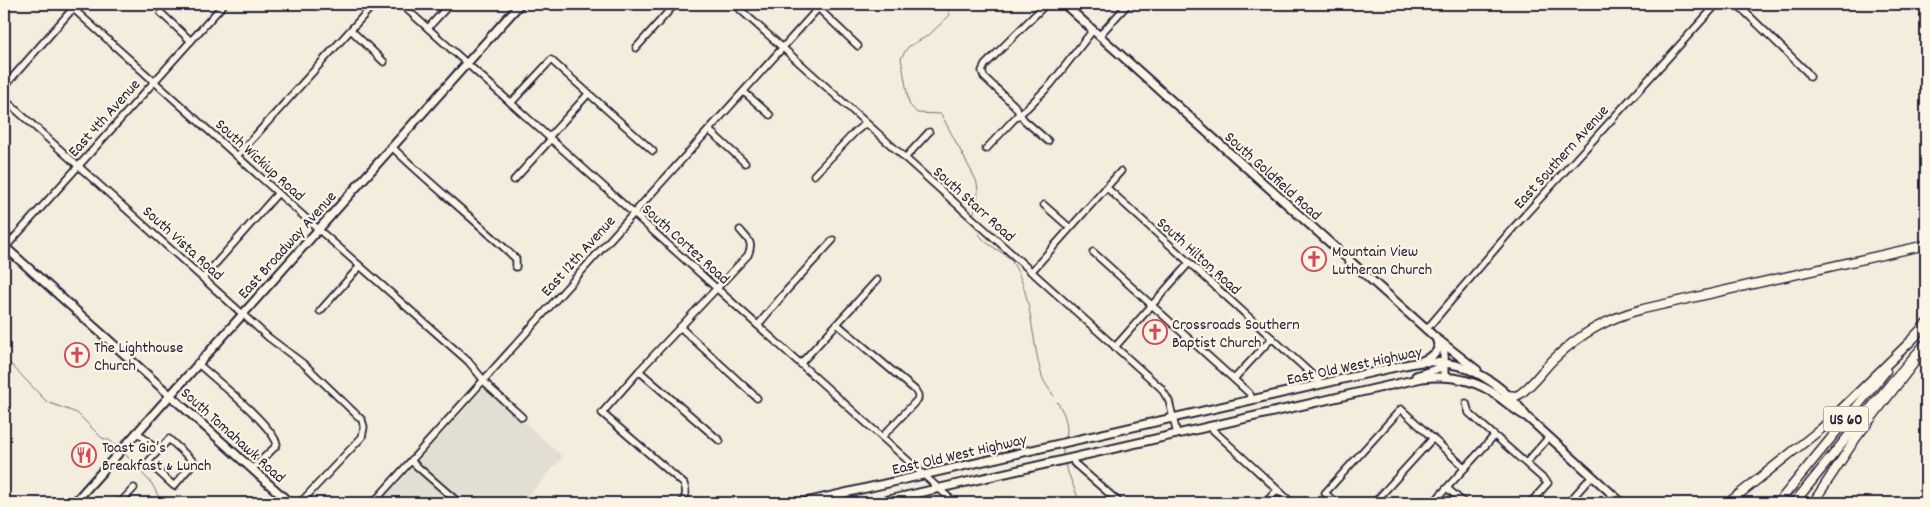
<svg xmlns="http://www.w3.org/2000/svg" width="1930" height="507" viewBox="0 0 1930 507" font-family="Dekko,sans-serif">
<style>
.built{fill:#e3ded2}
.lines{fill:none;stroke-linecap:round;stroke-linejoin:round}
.stream{stroke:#75727b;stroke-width:1}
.minor-casing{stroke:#22223b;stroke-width:9}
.major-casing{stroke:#22223b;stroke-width:11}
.highway-casing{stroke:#22223b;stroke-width:11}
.minor{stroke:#fcf5e5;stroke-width:5.5}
.major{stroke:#fcf5e5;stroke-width:7}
.highway{stroke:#fcf5e5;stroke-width:8}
.labels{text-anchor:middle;stroke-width:4.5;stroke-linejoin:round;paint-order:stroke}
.shield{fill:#fcf5e5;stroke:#63616e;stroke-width:1}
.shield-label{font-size:15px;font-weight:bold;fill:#22223b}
.street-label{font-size:16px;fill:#22223b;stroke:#fcf5e5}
.poi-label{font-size:16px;fill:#22223b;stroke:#fcf5e5;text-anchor:start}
</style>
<rect width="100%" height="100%" fill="#f3edde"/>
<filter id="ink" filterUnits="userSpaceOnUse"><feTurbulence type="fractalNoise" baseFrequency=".02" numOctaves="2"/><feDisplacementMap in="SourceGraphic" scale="10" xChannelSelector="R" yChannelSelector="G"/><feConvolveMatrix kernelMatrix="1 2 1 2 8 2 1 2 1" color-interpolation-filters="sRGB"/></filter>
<g filter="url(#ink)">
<path class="built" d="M485 387 563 457 522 503H380Z"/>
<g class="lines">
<g class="stream">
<path d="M947 4 950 15 929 35 908 47 901 58 909 104 917 113 941 114 976 180C980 193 977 202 973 215"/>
<path d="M975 224C980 248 1005 248 1014 265 1033 298 1031 340 1042 376 1044 383 1050 390 1054 396"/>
<path d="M4 357 47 402 77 413 102 438 109 440 118 447"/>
<path d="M1057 402C1065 413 1069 426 1066 438"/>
<path d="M1063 447V458"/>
<path d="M126 455 152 484 162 503"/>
<path d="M1064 462 1080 503"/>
</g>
<defs>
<g id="minor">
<path d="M68 4 318 229 468 361 490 388 522 417"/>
<path d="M401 4 955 503"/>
<path d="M734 4 1161 388 1169 401 1177 434"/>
<path d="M1046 4 985 65 982 71 984 77 1014 105 1024 120 1048 141"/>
<path d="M1737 4 1807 72 1810 77"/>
<path d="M818 8 858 46"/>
<path d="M161 13 191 41"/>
<path d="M428 28 450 4"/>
<path d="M351 30 384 62"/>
<path d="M1099 36 1128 4"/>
<path d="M636 48 675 4"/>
<path d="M4 87 77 4"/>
<path d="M744 92 770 115"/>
<path d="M4 99 268 337 305 365 362 420 364 427 362 437 300 503"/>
<path d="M511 103 551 60 653 151"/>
<path d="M710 131 745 163"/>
<path d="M549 137 589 93"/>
<path d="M392 147C432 186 476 220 516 259V267"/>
<path d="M986 149 1017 116 1027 108 1051 84 1093 30"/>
<path d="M237 156 374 4"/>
<path d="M905 158 929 132"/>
<path d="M814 175 855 132 866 123"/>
<path d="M514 180 551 139"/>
<path d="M1106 187 1318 380 1319 385"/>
<path d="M1044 205 1070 228"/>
<path d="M4 249 224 4"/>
<path d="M1093 252 1249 393 1253 400"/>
<path d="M1031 272 1121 171"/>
<path d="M203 278 278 193"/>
<path d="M320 311 360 266"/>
<path d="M837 324 915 390 918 395V399L882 437"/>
<path d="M758 325 787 290 833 240"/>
<path d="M680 327 757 398"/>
<path d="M1426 330 1514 227 1717 4"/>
<path d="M1115 347 1189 263"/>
<path d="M197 363C215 379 271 424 277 444L274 448 252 469"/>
<path d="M801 363 877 280"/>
<path d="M639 371 720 441"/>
<path d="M1234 379 1272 338"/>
<path d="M1466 403 1469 413 1548 483 1530 503"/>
<path d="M1211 427 1214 431 1292 503"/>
<path d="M137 432 157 450"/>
<path d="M169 439 194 462 174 486 148 462Z"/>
<path d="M1073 458 1074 463 1120 503"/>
<path d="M411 461 459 503"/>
<path d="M1526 463 1549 437"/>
<path d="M1447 488 1464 503"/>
<path d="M120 503 134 488"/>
<path d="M373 503 822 4"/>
<path d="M682 503C686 496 687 492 684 484L602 413 639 371 748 255C754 242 748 240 740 230"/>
<path d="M1265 503 1277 490"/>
<path d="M1336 503 1325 493 1401 409 1465 468"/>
<path d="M1374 503 1433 438"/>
<path d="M1433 503 1494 436"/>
<path d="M1568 503 1592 476"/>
</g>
<g id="major">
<path d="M1064 4 1436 338 1444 351V377"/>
<path d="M4 246 290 503"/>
<path d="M1440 341 1477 370"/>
<path d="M1422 361C1432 356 1441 353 1437 341"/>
<path d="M1416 376 1439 368 1444 363"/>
<path d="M74 503 520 4"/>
<path d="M801 503 1391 368C1401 366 1412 363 1422 362 1466 359 1502 383 1527 417L1622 503"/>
<path d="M875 503 1422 378C1449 375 1474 379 1496 395 1506 402 1514 410 1525 416"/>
</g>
<g id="highway">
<path d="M1912 339 1926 324"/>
<path d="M1507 395 1516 396 1520 394C1534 384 1543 369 1555 358 1581 333 1608 318 1643 309L1926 245"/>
<path d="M1728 503 1821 429 1916 336"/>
<path d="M1778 503 1886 371"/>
<path d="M1794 503 1891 383 1926 343"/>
<path d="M1813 503 1856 438 1914 363"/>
</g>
</defs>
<use href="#minor" class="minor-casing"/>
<use href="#major" class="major-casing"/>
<use href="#highway" class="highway-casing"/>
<use href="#minor" class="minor"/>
<use href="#major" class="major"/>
<use href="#highway" class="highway"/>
</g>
</g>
<defs>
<symbol id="church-ring" viewBox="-11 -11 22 22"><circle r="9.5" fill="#fcf5e5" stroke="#d1495b" stroke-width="1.5"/><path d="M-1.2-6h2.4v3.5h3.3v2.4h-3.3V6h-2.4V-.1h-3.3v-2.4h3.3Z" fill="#d1495b"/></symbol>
<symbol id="restaurant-ring" viewBox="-11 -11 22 22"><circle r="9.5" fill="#fcf5e5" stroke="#d1495b" stroke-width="1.5"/><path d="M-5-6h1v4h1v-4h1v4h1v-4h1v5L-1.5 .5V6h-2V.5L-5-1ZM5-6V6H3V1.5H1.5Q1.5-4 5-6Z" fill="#d1495b"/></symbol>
</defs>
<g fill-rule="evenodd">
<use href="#church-ring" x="1300" y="245" width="28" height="28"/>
<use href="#church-ring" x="1141" y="318" width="28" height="28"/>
<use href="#church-ring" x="63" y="341" width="28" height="28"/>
<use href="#restaurant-ring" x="70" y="441" width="28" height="28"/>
</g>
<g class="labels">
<rect class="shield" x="1823.5" y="406.5" width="45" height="25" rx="4"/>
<g class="shield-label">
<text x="1846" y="424">US 60</text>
</g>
<g class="street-label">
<text transform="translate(103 117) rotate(-48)" y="6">East 4th Avenue</text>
<text transform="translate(1560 156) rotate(-48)" y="6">East Southern Avenue</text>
<text transform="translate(261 159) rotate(42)" y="6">South Wickiup Road</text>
<text transform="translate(1274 175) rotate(42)" y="6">South Goldfield Road</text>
<text transform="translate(975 203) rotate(42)" y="6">South Starr Road</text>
<text transform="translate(184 242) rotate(42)" y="6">South Vista Road</text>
<text transform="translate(687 243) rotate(42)" y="6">South Cortez Road</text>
<text transform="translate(286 244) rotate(-48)" y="6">East Broadway Avenue</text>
<text transform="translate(577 255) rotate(-48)" y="6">East 12th Avenue</text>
<text transform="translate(1200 255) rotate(42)" y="6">South Hilton Road</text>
<text transform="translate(1354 364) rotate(-12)" y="6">East Old West Highway</text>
<text transform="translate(234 434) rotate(42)" y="6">South Tomahawk Road</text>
<text transform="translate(959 453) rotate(-13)" y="6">East Old West Highway</text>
</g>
<g class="poi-label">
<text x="1332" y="256">Mountain View<tspan x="1332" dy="18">Lutheran Church</tspan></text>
<text x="1172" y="329">Crossroads Southern<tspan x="1172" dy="18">Baptist Church</tspan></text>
<text x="94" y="352">The Lighthouse<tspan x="94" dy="18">Church</tspan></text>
<text x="102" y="452">Toast Gio’s<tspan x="102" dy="18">Breakfast &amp; Lunch</tspan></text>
</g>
</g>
<rect width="1930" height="507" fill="none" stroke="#fcf5e5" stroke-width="20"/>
<rect x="10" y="10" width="1910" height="487" fill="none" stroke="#22223b" stroke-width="2" filter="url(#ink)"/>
</svg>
